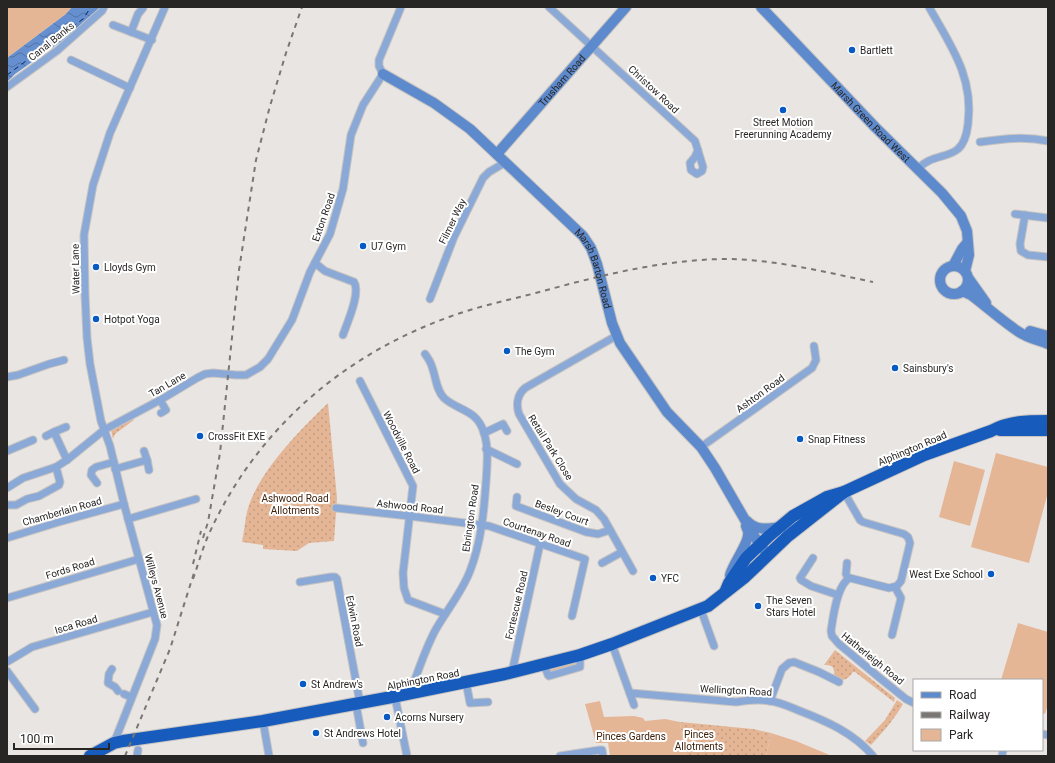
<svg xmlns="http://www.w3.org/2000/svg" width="1055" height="763" viewBox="0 0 1055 763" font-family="Roboto,sans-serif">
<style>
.grass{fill:url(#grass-dots)}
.park{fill:#e4b696}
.water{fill:url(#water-waves)}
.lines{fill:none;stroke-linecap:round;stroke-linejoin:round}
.ferry{stroke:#00275f;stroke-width:1;stroke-dasharray:5 4;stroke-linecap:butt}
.street-casing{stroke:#c6c3c1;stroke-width:9}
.secondary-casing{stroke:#c6c3c1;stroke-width:12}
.highway-casing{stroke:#c6c3c1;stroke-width:14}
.street{stroke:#8ba9d7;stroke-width:7}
.secondary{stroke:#5d8acd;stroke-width:10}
.highway{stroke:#175cbc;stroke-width:12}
.rail{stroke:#797674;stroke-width:2;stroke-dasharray:5 5;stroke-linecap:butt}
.poi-dot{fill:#075ac3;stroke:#fff;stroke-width:1.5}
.labels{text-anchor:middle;stroke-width:4;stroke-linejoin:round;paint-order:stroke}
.street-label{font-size:10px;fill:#282625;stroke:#fff}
.poi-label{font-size:10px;fill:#282625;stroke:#fff;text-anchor:start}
.park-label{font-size:10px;fill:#3d210b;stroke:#fff}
</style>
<defs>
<pattern id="grass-dots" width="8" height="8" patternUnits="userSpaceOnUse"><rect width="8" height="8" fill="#e4b696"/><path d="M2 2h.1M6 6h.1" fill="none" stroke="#c49c81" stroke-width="1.8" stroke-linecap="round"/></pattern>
<pattern id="water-waves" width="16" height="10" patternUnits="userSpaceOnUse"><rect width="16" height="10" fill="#658fce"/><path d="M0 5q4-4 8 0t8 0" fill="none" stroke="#5375a7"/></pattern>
</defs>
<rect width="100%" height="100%" fill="#e9e5e3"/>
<g class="grass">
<path d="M328 403 337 498 334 541 309 543 297 551 263 549V545L242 542C244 532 245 521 247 512 257 473 300 430 328 403Z"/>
<path d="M133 419 134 420 115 434 113 439 111 430Z"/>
<path d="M835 650 895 698 894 702 855 672H853C848 679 844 682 836 678 832 670 837 665 824 665Z"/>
<path d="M573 663H576L578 664 550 672V669H551Z"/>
<path d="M897 700 903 704C894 720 883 732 871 745L865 741 885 720Z"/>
<path d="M680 722 753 729 771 733 766 756H685Z"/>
</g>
<g class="park">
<path d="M7 7H72L66 14 7 58Z"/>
<path d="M996 453 1048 467V492L1029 563 971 547Z"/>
<path d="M954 461 985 470 970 526 939 517Z"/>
<path d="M1018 623 1048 632V705L1045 714 1042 713V680H1001Z"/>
<path d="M600 701 604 717 634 716 643 718 645 721 665 719 680 722 685 756H610L608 743H596L585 704Z"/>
<path d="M771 733 796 741 832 756H766Z"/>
</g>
<path class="water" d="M72 7H101L72 36 66 38 15 74 7 82V58L66 14Z"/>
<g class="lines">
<path class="ferry" d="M7 75 83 19 91 7"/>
<defs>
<g id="street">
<path d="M549 7 695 141 703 167 702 171 697 174 691 170 690 163 695 157 698 150"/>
<path d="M113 25 152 40"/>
<path d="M131 32 138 14 143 8"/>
<path d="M71 60 130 88"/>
<path d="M7 87 58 50 102 11 104 7"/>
<path d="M980 142C1003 139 1024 136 1048 141"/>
<path d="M918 169C930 155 948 158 958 149 965 143 967 133 968 124 974 77 951 46 929 7"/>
<path d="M1015 214 1048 218"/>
<path d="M1025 215 1020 244 1021 251 1028 255 1048 257"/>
<path d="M315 263 325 271 354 282C361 293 347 323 343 335"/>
<path d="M430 299 454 237 483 178 489 172 506 162"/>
<path d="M616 336 525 388C517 395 516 405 519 414L560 484 576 499 596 510 604 519 633 571"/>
<path d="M7 377 18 375 49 364 64 360"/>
<path d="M360 381 413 486 403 573 404 588 408 600 445 614"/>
<path d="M160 400 166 410 161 413"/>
<path d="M54 432 66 427"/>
<path d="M484 433 503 424 507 431"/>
<path d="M46 436 54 432 67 460"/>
<path d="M701 447 812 368 816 360 814 346"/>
<path d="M486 449 517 464"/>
<path d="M7 451 33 440"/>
<path d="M144 451 147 460"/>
<path d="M115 469 147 460 149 470"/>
<path d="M97 483 91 475 92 470 96 467 114 462"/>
<path d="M7 488 23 478 56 467 67 460 104 430 162 399 197 378 205 374 213 373 236 375H246L260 367 268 359 292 320 310 272 330 234 343 189 351 135 363 105 383 74 379 66V60L401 7"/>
<path d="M844 492 860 520 863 522 904 534 908 537 910 543 901 581 897 586 889 588 850 578C837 584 833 617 831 631L832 636 839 644 881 679 906 699 914 703"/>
<path d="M517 497 516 506 586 532 598 534 610 530"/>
<path d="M7 505H16L27 499 39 496 59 485 60 482 56 467"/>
<path d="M336 508 409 516 489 526 585 559 572 616"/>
<path d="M128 519 196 499"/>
<path d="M7 538 59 522 124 504"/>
<path d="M813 558 800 578 801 580 811 586 838 595"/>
<path d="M602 563 622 552"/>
<path d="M847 563 846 574 848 578"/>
<path d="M300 582 331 577H335L337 579 360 703"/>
<path d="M7 598 139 559"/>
<path d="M701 610 714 646"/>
<path d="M892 635 901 598 895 587"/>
<path d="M612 644 634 705"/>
<path d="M7 662 32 647 153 612"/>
<path d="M544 664 548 675 549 676 580 667V655"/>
<path d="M112 669 109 674 108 683 115 687 118 691"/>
<path d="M7 671 35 709"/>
<path d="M512 672 540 544"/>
<path d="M466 682 470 703 488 702"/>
<path d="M410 693C418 672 425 649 436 629 447 610 462 592 470 571 481 543 484 512 486 482 487 466 489 448 484 433 477 409 458 411 444 398 436 390 436 377 432 367 431 363 428 358 425 354"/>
<path d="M630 693 736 702C748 700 758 699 770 701 780 702 790 707 800 711 826 721 854 733 873 756"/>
<path d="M124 694 131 697"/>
<path d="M395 697 407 756"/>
<path d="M770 701 782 669 789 663 794 662 819 672 839 682"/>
<path d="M356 704 363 743"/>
<path d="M263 721 269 756"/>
<path d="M1042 734 1048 735"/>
<path d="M114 743 155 639 157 625 124 504 110 446 101 421 90 364 87 338 85 294 84 235 93 185 110 133 165 7"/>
<path d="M137 756 138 750"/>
<path d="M560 756 600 750H602L603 756"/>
<path d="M1002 756 1003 750"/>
</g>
<g id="secondary">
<path id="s1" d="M761 7 875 127 942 193 961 216 967 231 969 255 965 271"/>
<path id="s2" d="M383 74 434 103 470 129 583 236 591 248 597 264 612 323 620 343 667 412 701 447 715 468 756 539 768 555"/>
<path id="s3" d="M497 154 626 7"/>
<path d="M953 266 962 249 967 243"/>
<circle cx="954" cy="280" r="14"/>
<path d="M969 279 986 303"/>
<path d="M962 291 971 295C987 307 1002 321 1019 332 1028 338 1038 340 1048 344"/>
<path d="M1030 331 1048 336"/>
<path d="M747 521C756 531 768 529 780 527"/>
<path d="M730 575C733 564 748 544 748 535 749 532 747 529 746 526"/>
</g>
<g id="highway">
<path d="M1000 430H1048"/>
<path d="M726 590 729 583 746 558 769 536 793 516 827 497 844 492 924 455 991 431C1010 421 1027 421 1048 421"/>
<path d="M90 756 114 743 123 741 263 721 392 697 505 674 580 655 612 644 708 606 745 577 788 536 844 492"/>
</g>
</defs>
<use href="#street" class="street-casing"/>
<use href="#secondary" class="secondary-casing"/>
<use href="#highway" class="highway-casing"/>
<use href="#street" class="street"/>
<use href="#secondary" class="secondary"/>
<use href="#highway" class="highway"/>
<g class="rail">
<path d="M203 538 208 522 220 453 239 270 256 160 270 106 286 53 302 7"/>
<path d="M193 564 201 531"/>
<path d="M193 579C198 565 202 550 208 536 255 431 341 356 449 317 476 307 504 301 532 294 595 277 658 260 724 259 774 259 824 272 873 282"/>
<path d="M125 756 170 649 194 573"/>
</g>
</g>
<g class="poi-dot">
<circle cx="852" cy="50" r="4"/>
<circle cx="783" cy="110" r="4"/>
<circle cx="363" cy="246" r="4"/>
<circle cx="96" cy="267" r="4"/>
<circle cx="96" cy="319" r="4"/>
<circle cx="507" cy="351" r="4"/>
<circle cx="895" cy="368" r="4"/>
<circle cx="200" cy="436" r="4"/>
<circle cx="800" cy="439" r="4"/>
<circle cx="991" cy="574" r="4"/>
<circle cx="653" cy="578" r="4"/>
<circle cx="758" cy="606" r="4"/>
<circle cx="303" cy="684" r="4"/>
<circle cx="387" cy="717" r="4"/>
<circle cx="316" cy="733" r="4"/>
</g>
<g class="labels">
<g class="street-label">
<text transform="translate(51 41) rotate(-39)" y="4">Canal Banks</text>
<text dy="4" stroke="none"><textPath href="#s3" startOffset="98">Trusham Road</textPath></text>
<text transform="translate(654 89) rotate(43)" y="4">Christow Road</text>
<text dy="4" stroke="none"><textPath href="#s1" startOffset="159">Marsh Green Road West</textPath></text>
<text transform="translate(323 217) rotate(-71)" y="4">Exton Road</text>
<text transform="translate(452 221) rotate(-64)" y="4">Filmer Way</text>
<text transform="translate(75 269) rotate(-91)" y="4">Water Lane</text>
<text dy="4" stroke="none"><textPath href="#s2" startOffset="293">Marsh Barton Road</textPath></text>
<text transform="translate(167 384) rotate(-30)" y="4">Tan Lane</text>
<text transform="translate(760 393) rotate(-36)" y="4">Ashton Road</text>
<text transform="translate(402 442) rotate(63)" y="4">Woodville Road</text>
<text transform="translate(551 447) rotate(58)" y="4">Retail Park Close</text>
<text transform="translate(912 448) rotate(-23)" y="4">Alphington Road</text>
<text transform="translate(410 506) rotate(6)" y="4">Ashwood Road</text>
<text transform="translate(62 511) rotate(-16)" y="4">Chamberlain Road</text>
<text transform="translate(562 512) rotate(20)" y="4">Besley Court</text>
<text transform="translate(470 518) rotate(-82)" y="4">Ebrington Road</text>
<text transform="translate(537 532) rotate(19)" y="4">Courtenay Road</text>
<text transform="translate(70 568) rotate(-17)" y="4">Fords Road</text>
<text transform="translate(157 586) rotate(75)" y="4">Willeys Avenue</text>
<text transform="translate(516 605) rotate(-77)" y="4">Fortescue Road</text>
<text transform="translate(355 621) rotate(79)" y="4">Edwin Road</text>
<text transform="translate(76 624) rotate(-16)" y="4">Isca Road</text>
<text transform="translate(873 658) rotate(39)" y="4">Hatherleigh Road</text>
<text transform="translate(423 679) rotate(-11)" y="4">Alphington Road</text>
<text transform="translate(736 690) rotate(3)" y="4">Wellington Road</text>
</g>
<g class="poi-label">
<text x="860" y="54">Bartlett</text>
<text x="783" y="126" text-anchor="middle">Street Motion<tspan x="783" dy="12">Freerunning Academy</tspan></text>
<text x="371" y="250">U7 Gym</text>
<text x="104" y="271">Lloyds Gym</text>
<text x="104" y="323">Hotpot Yoga</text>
<text x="515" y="355">The Gym</text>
<text x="903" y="372">Sainsbury's</text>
<text x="208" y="440">CrossFit EXE</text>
<text x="808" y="443">Snap Fitness</text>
<text x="983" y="578" text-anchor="end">West Exe School</text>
<text x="661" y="582">YFC</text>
<text x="766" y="604">The Seven<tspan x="766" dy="12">Stars Hotel</tspan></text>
<text x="311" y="688">St Andrew's</text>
<text x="395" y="721">Acorns Nursery</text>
<text x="324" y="737">St Andrews Hotel</text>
</g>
<g class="park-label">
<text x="295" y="502">Ashwood Road<tspan x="295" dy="12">Allotments</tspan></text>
<text x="699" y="738">Pinces<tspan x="699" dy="12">Allotments</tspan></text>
<text x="631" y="740">Pinces Gardens</text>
</g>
</g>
<rect width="1055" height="763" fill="none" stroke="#282625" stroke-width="16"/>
<rect x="913" y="679" width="130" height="72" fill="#ffffff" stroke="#a9a8a8"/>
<rect x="921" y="692" width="20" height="6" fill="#5d8acd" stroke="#a9a8a8"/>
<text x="949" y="699" font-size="12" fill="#282625">Road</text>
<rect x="921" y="712" width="20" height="6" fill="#797674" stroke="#a9a8a8"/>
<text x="949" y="719" font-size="12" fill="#282625">Railway</text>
<rect x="921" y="729" width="20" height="12" fill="#e4b696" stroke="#a9a8a8"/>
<text x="949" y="739" font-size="12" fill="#282625">Park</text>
<path d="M14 743v6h95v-6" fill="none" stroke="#282625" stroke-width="2"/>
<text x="20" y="743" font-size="12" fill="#282625" stroke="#ffffff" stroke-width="3" paint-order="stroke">100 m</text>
</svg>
